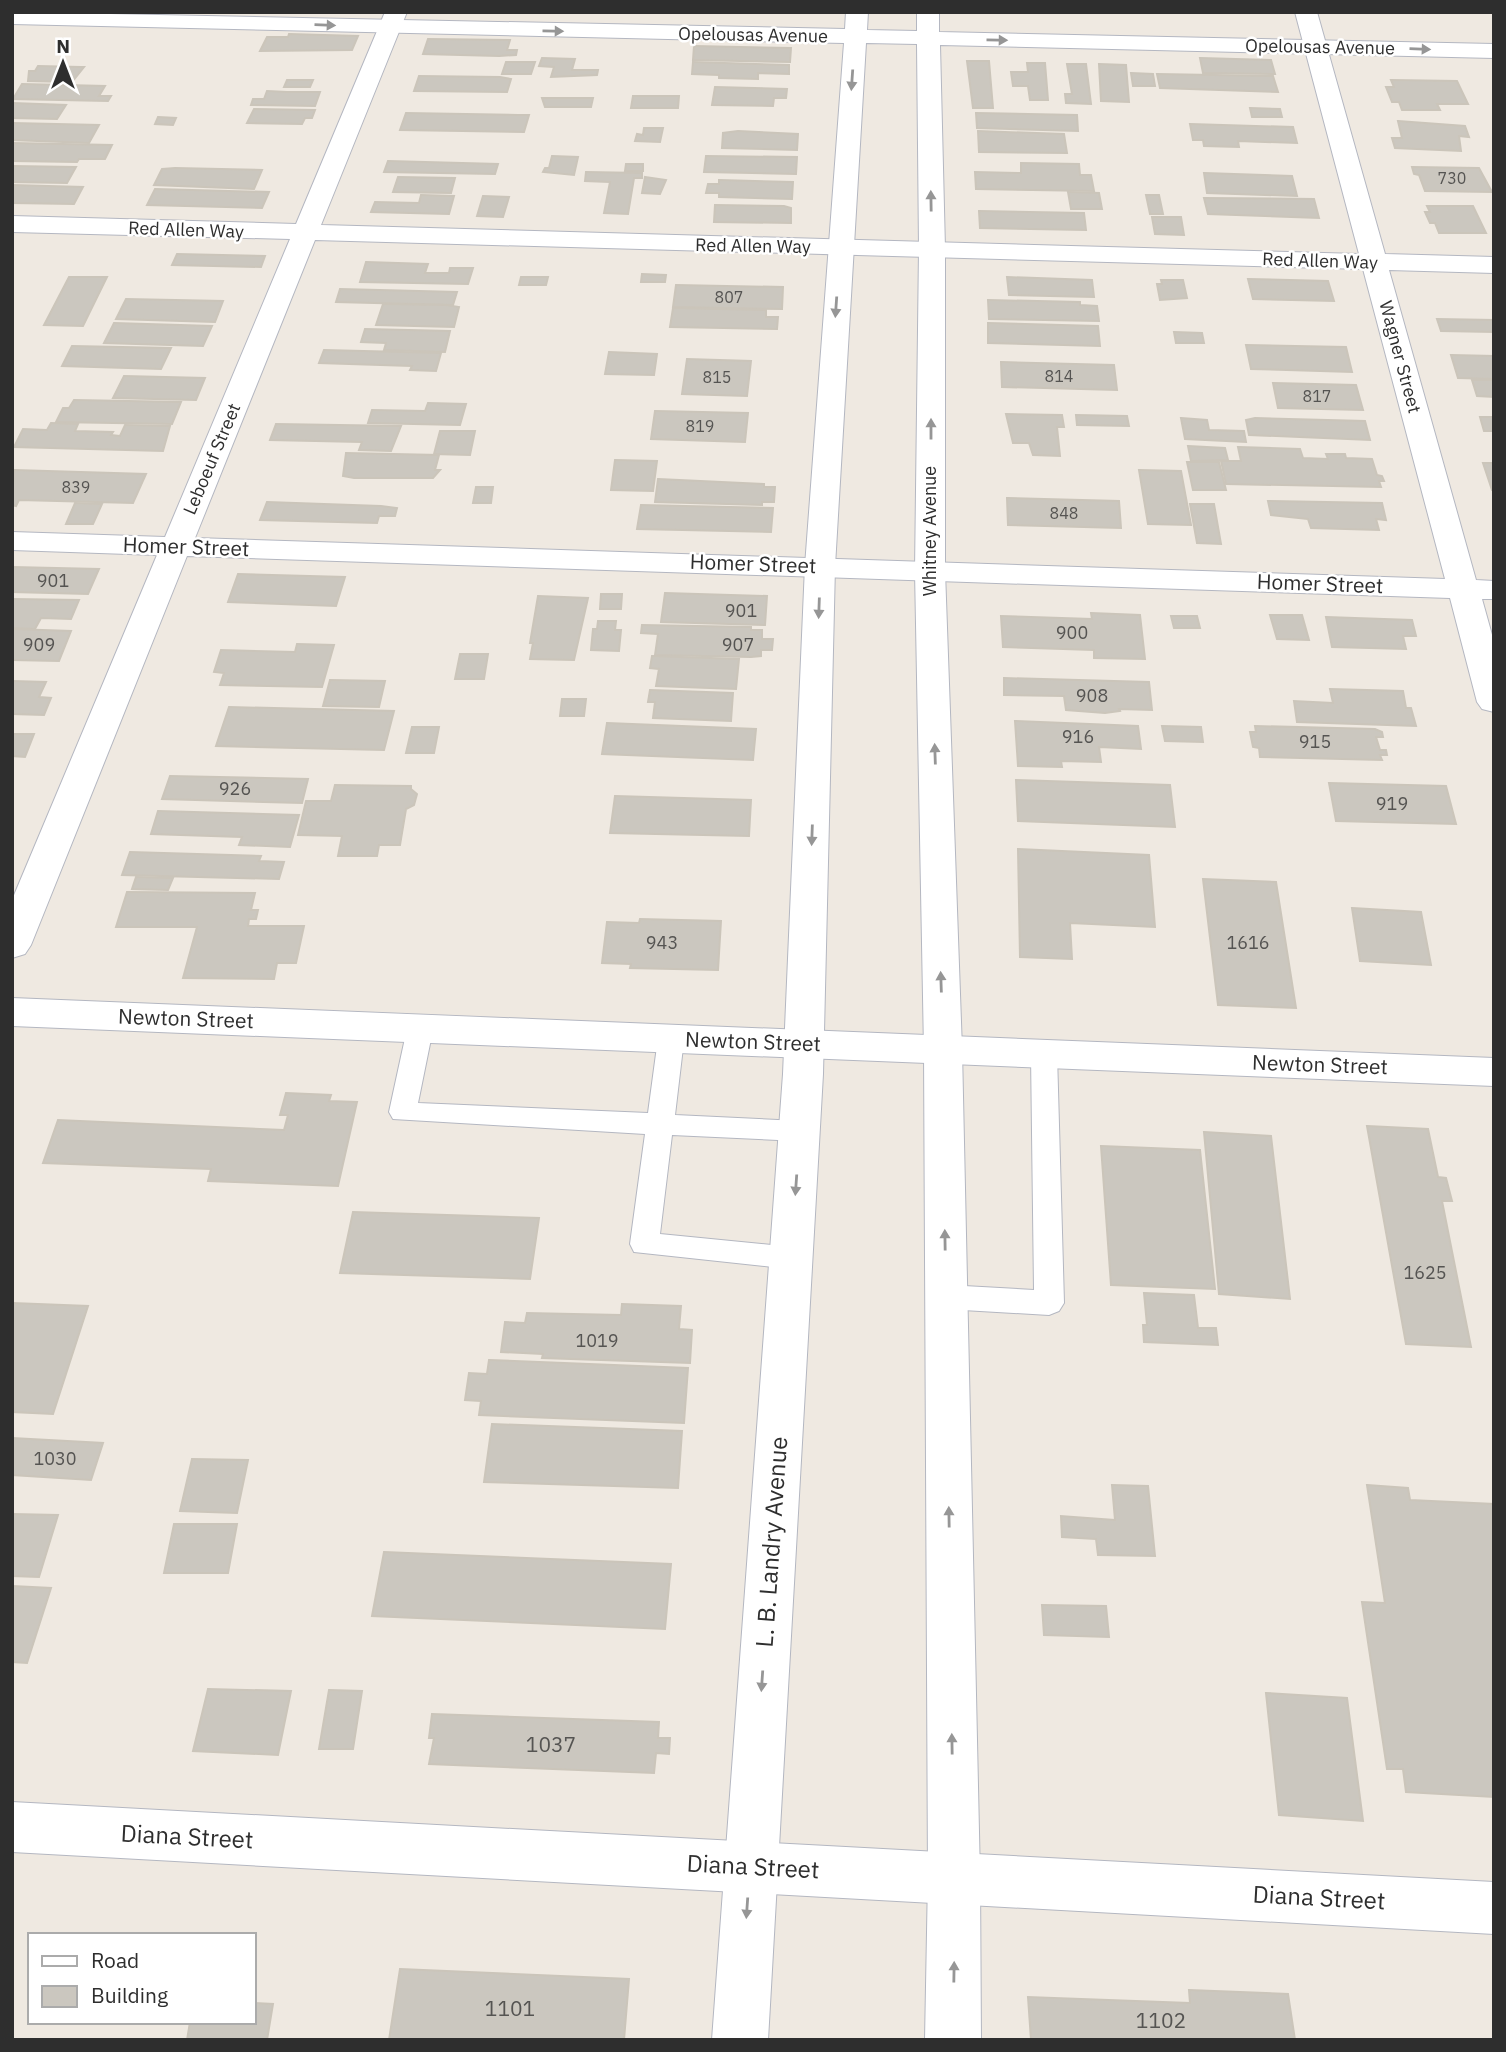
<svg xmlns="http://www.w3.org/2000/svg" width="1506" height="2052" viewBox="0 0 1506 2052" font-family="'IBM Plex Sans',sans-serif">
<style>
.building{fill:#cbc7bf;stroke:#cbc5ba;stroke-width:2}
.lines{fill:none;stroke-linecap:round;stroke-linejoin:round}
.service-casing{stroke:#b4b7c1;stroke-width:2}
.minor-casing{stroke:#b4b7c1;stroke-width:2}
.tertiary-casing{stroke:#b4b7c1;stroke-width:2}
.secondary-casing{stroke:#b4b7c1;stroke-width:2}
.service{fill:#fff;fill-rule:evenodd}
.minor{fill:#fff;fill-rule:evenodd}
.tertiary{fill:#fff;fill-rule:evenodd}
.secondary{fill:#fff;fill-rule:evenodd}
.oneway{fill:#969696}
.labels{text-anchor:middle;stroke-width:5;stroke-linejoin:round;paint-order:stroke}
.far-number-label{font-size:16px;fill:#555452}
.far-street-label{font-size:18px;fill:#2e2e2e;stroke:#fff}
.number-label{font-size:18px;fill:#555452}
.street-label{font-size:21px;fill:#2e2e2e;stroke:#fff}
.near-number-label{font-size:21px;fill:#555452}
.near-street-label{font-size:24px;fill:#2e2e2e;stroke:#fff}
</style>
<rect width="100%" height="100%" fill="#efe9e1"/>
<g class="building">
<path d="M289 34 358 36 352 50 260 51 267 37H288Z"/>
<path d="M428 39 510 40 507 50H517L516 55 499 56 423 54Z"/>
<path d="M694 46 791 48 790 62 693 60Z"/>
<path d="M542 58 575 59 572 70H598L597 75 551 77 554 67 539 66Z"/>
<path d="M1200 58 1271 60 1275 74 1203 73Z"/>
<path d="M967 61H989L993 108H973Z"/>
<path d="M506 62H535L531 74H502Z"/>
<path d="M693 62 789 65V74L758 73V79L719 78V75L692 74Z"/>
<path d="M1027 63H1045L1048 100H1030L1028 86H1013L1011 72H1028Z"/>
<path d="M1067 64H1086L1091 104 1066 103 1065 94H1072Z"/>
<path d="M1099 64 1126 65 1129 102 1101 101Z"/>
<path d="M38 66 81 67H84L72 82 28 81 29 71H35Z"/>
<path d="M1131 73 1153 74 1155 86H1133Z"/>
<path d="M1157 74 1273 76 1278 92 1160 88Z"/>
<path d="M419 76 500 77 511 79 507 92 414 91Z"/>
<path d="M287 80H313L310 87H284Z"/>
<path d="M1391 80 1457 81 1468 104H1437L1440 110H1402L1399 102H1392L1386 87H1394Z"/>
<path d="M22 84 105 86 99 96H111L108 101 13 99Z"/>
<path d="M715 87 787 89 786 98H774L773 106 712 105Z"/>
<path d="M267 91 287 92H320L315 106 251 105 253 99H264Z"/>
<path d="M633 96H679L678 108H631Z"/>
<path d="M542 98H593L591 107H545Z"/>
<path d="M12 103 66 105 57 119 12 118Z"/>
<path d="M1250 108 1280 109 1282 117H1252Z"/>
<path d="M254 109 315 110 312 118H305L302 124 247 123Z"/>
<path d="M406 113 518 115H529L524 132 400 130Z"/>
<path d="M976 113 1077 115 1078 131 977 128Z"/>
<path d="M158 117 176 118 173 125 155 124Z"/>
<path d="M1398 121 1465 126 1469 137 1459 136 1461 151 1395 148 1392 138H1402Z"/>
<path d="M12 123 99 125 89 143 12 140Z"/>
<path d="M1190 124 1293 127 1297 143 1238 141 1239 147 1204 146 1203 140H1193Z"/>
<path d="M644 128H663L660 142 635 141 637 134 643 135Z"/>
<path d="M738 131 798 134 797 150 722 148 723 133Z"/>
<path d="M978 131 1064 134 1067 153 979 152Z"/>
<path d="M12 143 112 145 105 159H79L77 162 12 161Z"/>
<path d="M552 156 578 157 574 175 543 172 545 168H549Z"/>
<path d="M706 156 797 157 796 174 704 172Z"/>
<path d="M388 161 498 164 495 174 384 172Z"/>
<path d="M1021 163 1079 164 1080 175H1091L1094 191 976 189 975 172 1021 173Z"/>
<path d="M626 164H643V171H625Z"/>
<path d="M12 166 76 167 67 183 12 182Z"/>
<path d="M1412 167 1479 168 1492 192 1425 191 1419 175 1414 174Z"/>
<path d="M162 169 175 168 262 170 254 189 154 185Z"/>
<path d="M586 172 642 173V178H634L628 214 604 213 610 182 585 181Z"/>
<path d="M1204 173 1292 176 1297 196 1207 193Z"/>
<path d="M398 177 455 178 451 193 393 192Z"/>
<path d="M645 177 666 180 660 194 642 193Z"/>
<path d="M719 180 793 182 792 199 719 197V193H706L708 184H719Z"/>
<path d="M12 185 83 187 74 204 12 203Z"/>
<path d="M155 189 269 192 262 208 147 205Z"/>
<path d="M1068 192 1099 193 1102 209H1071Z"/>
<path d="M421 195 454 196 449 214 371 212 375 202 419 203Z"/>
<path d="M1146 195H1159L1163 214H1150Z"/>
<path d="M483 196 509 197 503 217 477 216Z"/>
<path d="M1204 198 1314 199 1319 218 1208 214Z"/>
<path d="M715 205 784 206 791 208V223L714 222Z"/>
<path d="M1427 206H1473L1486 233H1439L1435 223H1430L1425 212H1430Z"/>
<path d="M979 211 1084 213 1086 230 980 228Z"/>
<path d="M1152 217H1181L1184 235 1155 234Z"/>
<path d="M177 254 265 256 261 267 172 265Z"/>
<path d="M366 262 428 264 425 273H449L450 268H473L468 284 360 282Z"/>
<path d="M642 274 666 275 665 282H641Z"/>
<path d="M69 277H107L83 326 44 325Z"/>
<path d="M521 277H548L546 285H519Z"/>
<path d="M1007 277 1092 280 1094 297 1009 295Z"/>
<path d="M1248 279 1328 281 1334 301 1253 299Z"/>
<path d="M1161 280H1183L1187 298 1160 300 1157 284H1162Z"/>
<path d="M676 285 783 287 782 309 673 307Z"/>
<path d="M340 289 457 292 453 305 336 302Z"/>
<path d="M126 299 223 301 215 322 116 319Z"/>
<path d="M988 300 1080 302V305L1097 306 1099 321 989 319Z"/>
<path d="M383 304 446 305 459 307 454 327 376 325Z"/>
<path d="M673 308 766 310V317H778L777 329 670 327Z"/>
<path d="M1437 319 1494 320V332L1441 331Z"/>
<path d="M114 323 212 326 203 346 104 343Z"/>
<path d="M988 323 1098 326 1100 346 988 343Z"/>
<path d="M365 329 450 331 445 352 384 350 386 343 361 342Z"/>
<path d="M1174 332 1202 333 1204 343H1176Z"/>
<path d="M1246 345 1346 347 1352 372 1251 369Z"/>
<path d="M72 346 171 348 161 369 62 366Z"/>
<path d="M324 350 441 353 436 371 410 370 412 366 319 363Z"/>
<path d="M609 352 657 354 654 375 605 374Z"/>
<path d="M1451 355 1494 356V379L1458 378Z"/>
<path d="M687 359 751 361 747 396 682 394Z"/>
<path d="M1001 362 1114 365 1117 390 1002 387Z"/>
<path d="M124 376 205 378 196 400 113 398Z"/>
<path d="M1472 380H1494V397L1477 396Z"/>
<path d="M1273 383 1356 385 1363 410 1278 408Z"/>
<path d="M74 400 181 402 172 424 56 422 63 408H69Z"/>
<path d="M428 403 466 404 460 425 368 423 372 410 425 411Z"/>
<path d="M655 411 748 413 745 442 651 439Z"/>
<path d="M1006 414 1062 415 1064 427H1057L1060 456 1033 455 1029 443H1013Z"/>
<path d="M1076 415 1127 416 1129 426 1077 425Z"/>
<path d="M1480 417H1494V431H1484Z"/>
<path d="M1181 418 1207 420 1209 430 1244 431 1246 442 1185 439Z"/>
<path d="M1255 418 1365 421 1370 440 1249 435 1246 420Z"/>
<path d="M51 423 78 424 75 431 113 432 111 435 120 436 125 425 170 426 163 451 14 447 23 429 47 430Z"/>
<path d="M276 424 401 426 391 451 359 450 362 442 270 440Z"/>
<path d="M440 431H475L470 455 434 454Z"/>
<path d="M1188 446 1225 448 1228 460 1191 461Z"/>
<path d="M1238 447 1300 449 1303 458 1328 459 1326 454H1345L1346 458 1372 459 1377 475 1382 476 1384 481H1379L1381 487 1226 484 1221 461H1241Z"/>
<path d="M346 453 439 455 435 470H440L433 478H354L343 476Z"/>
<path d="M615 460 657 461 653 491 611 490Z"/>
<path d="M1187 462H1219L1226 490H1193Z"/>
<path d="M1483 463H1494V491L1492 490Z"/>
<path d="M14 470 146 474 133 503 19 500 16 506 12 505Z"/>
<path d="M1139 470 1181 471 1191 525 1148 524Z"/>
<path d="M658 479 764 484V487H775L774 502H762V505L655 502Z"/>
<path d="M476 487H493L491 503H473Z"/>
<path d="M1007 498 1119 501 1121 528 1008 525Z"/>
<path d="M1268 501 1382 503 1386 520 1376 519 1379 530 1311 528 1308 519 1271 515Z"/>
<path d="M267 502 381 506 397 508 395 516H379L377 523 260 520Z"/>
<path d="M75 503 102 504 93 524H66Z"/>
<path d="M1190 504H1214L1221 544 1197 543Z"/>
<path d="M641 505 773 508 771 532 637 529Z"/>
<path d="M12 567 99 569 88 594 12 592Z"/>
<path d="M238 574 345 577 336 606 228 602Z"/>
<path d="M665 593 767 596 765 625 661 622Z"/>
<path d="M601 594H622L621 609H600Z"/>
<path d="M538 596 588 598 574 660 530 659 533 643H530Z"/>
<path d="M12 599 79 600 71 619 41 618 35 629 12 628Z"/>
<path d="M1091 613 1140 615 1145 659 1094 658V650L1003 647 1001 616 1092 619Z"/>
<path d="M1270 615H1302L1309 640 1277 639Z"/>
<path d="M1171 616H1197L1200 628H1174Z"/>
<path d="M1326 617 1412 620 1416 636H1403L1406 649 1332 647Z"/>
<path d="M598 621H616L615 630H621L619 651 591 650 593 629H597Z"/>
<path d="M642 625 751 627V630H762V639H773L772 650H761V656L751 657 655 655 658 634 641 633Z"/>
<path d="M12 629 71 631 59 661 12 660Z"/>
<path d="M297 644 334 645 322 687 220 685 224 673 214 672 221 650 295 652Z"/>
<path d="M460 654H488L484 679H455Z"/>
<path d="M652 656 739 659 736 689 656 686 659 669 650 668Z"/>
<path d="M1004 678 1149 682 1152 710 1119 709 1120 711 1105 713 1066 710 1064 696 1004 695Z"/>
<path d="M330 680 385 681 379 707 323 706Z"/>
<path d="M12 681 46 682 39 697 51 698 44 715 12 714Z"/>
<path d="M1330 689 1403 691 1406 708H1411L1416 726 1297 722 1294 701 1333 703Z"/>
<path d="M650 690 733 693 731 721 653 718 655 702H648Z"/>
<path d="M562 699H586L584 716H560Z"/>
<path d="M229 707 394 711 384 750 216 746Z"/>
<path d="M1015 721 1138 726 1141 749 1099 747 1101 762 1061 761 1062 767 1018 766Z"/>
<path d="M607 723 756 729 753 760 602 754Z"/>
<path d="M1162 726 1201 727 1203 742 1165 741Z"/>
<path d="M1255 726 1375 729 1382 732 1383 737H1376L1380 750H1386L1387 755H1380L1382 760 1260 757 1259 748 1253 747 1250 732H1256Z"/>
<path d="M412 727H439L434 753H406Z"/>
<path d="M12 734H34L25 757 12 756Z"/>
<path d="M170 776 308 779 302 803 162 799Z"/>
<path d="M1016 780 1170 785 1175 827 1018 821Z"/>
<path d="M1329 783 1446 786 1456 824 1336 821Z"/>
<path d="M335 785 411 786V789L417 794 414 805 406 809 400 845H379L377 856H338L342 836 298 835 306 801H331Z"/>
<path d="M615 796 751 800 749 836 610 833Z"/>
<path d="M158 811 299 815 290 847 239 845 242 837 151 834Z"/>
<path d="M1018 849 1149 855 1155 927 1070 923 1072 959 1020 957Z"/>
<path d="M130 852 261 856 259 861 284 862 279 879 122 875Z"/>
<path d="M136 877 173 878 168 890 132 889Z"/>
<path d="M1203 879 1276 882 1296 1008 1218 1005Z"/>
<path d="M127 892 255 893 251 910H258L256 919H249L248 926H304L296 963H277L274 979 183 978 197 927H116Z"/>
<path d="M1352 908 1421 912 1431 965 1360 961Z"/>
<path d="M640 919 721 921 718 970 630 968 631 964 602 963 607 922 639 923Z"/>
<path d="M286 1093 331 1095 329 1101 357 1102 338 1186 208 1181 211 1169 43 1163 58 1120 284 1130 288 1115H280Z"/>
<path d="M1367 1126 1428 1129 1438 1177 1446 1178 1452 1201H1442L1471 1347 1406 1344Z"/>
<path d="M1204 1132 1271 1136 1290 1299 1219 1294Z"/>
<path d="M1101 1146 1200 1150 1215 1289 1111 1285Z"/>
<path d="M353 1212 539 1218 530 1279 340 1273Z"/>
<path d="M1144 1293 1194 1295 1198 1328H1216L1218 1345 1144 1342 1143 1325H1147Z"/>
<path d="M12 1303 88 1306 53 1414 12 1412Z"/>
<path d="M622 1304 681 1306 679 1329 692 1330 690 1363 542 1358 543 1354 501 1352 505 1322 525 1323 527 1313 621 1315Z"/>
<path d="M489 1360 688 1368 684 1423 479 1415 481 1401 465 1400 469 1373 487 1374Z"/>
<path d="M492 1424 682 1431 678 1488 484 1482Z"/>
<path d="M12 1438 103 1443 91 1480 12 1475Z"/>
<path d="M192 1459 248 1460 237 1513 180 1511Z"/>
<path d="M1112 1485 1148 1486 1155 1556 1098 1555 1096 1539 1062 1537 1061 1516 1115 1520Z"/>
<path d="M1367 1485 1408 1488 1410 1500 1494 1504V1797L1406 1792 1403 1769H1387L1362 1602 1385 1603Z"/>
<path d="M12 1514 58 1515 39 1577 12 1576Z"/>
<path d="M174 1524H237L228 1573H164Z"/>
<path d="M384 1552 671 1564 665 1629 372 1616Z"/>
<path d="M12 1586 51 1588 27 1663 12 1662Z"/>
<path d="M1042 1605 1106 1606 1109 1637 1044 1635Z"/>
<path d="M208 1689 291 1691 278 1755 193 1751Z"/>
<path d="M329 1690 362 1691 353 1749H319Z"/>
<path d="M1266 1693 1347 1698 1363 1821 1279 1815Z"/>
<path d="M432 1714 659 1722 658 1738H670L669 1754 656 1753 654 1773 429 1764 434 1738H429Z"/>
<path d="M400 1969 629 1979 624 2040H389Z"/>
<path d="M1189 1990 1288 1994 1295 2040H1031L1028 1997 1190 2003Z"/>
<path d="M254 2003 273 2004 267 2040H187L190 2022H254Z"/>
</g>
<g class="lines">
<defs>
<g id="service">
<path d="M420 1020 429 1022 433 1029 418 1103 648 1113 658 1039 662 1032 671 1029 680 1032 684 1039 675 1115 799 1121 809 1124 813 1131 809 1138 799 1141 672 1135 660 1234 791 1247 801 1250 805 1258 801 1266 791 1269 634 1252 630 1244 645 1134 393 1119 389 1112 407 1029 411 1022Z"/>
<path d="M1044 1044 1053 1047 1057 1054 1064 1303 1059 1311 1049 1315 946 1309 936 1305 931 1297 936 1289 946 1285 1034 1290 1031 1054 1035 1047Z"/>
</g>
<g id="minor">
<path d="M385 12H407L321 225 1359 254 1295 12H1317L1385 254 1494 257V273L1389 270 1476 580 1494 581V599H1482L1494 642V712L1482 709 1477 702 1450 598 187 556 31 945 25 954 12 958V900L157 555 12 550V532L165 537 290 239 12 232V216L296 224ZM315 240 1363 269 1445 579 195 538Z"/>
<path d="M12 1802 1494 1882V1934L12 1852Z"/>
</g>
<path id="tertiary" d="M12 12 845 29 846 12H868L867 30 917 31V12H939V32L1494 44V58L940 45 945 249V571L962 1050 980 1878 981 2040H925L928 1878 924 1050 915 571 919 249 917 44 866 43 835 566 823 1074 768 2040H712L783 1074 805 566 844 43 12 24Z"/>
<path id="secondary" d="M12 998 1494 1058V1086L12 1026Z"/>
</defs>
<use href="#service" class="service-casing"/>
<use href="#minor" class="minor-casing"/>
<use href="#tertiary" class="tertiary-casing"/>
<use href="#secondary" class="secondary-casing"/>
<use href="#service" class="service"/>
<use href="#minor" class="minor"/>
<use href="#tertiary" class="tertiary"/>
<use href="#secondary" class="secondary"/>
</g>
<defs><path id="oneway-solid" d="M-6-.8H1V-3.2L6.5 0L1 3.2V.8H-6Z" transform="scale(1.75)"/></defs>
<g class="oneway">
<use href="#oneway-solid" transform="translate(325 25) rotate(2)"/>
<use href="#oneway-solid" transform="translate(553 31) rotate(1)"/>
<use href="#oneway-solid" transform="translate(997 40) rotate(1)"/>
<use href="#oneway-solid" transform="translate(1420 49) rotate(2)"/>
<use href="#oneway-solid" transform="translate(852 80) rotate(94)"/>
<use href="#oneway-solid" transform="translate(931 201) rotate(-91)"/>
<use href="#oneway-solid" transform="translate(836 307) rotate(94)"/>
<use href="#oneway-solid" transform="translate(931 429) rotate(-90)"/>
<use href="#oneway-solid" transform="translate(819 608) rotate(92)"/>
<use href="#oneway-solid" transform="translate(935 754) rotate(-92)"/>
<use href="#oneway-solid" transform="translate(812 835) rotate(92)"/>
<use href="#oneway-solid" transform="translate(941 982) rotate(-92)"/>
<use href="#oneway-solid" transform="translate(796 1185) rotate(94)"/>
<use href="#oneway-solid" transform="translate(945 1240) rotate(-91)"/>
<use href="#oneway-solid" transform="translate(949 1517) rotate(-91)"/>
<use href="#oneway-solid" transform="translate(762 1681) rotate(94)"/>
<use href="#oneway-solid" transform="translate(952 1744) rotate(-91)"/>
<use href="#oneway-solid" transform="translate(747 1908) rotate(94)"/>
<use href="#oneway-solid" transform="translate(954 1972) rotate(-89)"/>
</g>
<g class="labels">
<g class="far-number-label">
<text x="1452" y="184">730</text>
<text x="729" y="303">807</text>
<text x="1059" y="382">814</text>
<text x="717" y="383">815</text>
<text x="1317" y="402">817</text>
<text x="700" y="432">819</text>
<text x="76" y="493">839</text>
<text x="1064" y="519">848</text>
</g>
<g class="far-street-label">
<text transform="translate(753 35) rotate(1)" y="6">Opelousas Avenue</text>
<text transform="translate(1320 47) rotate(1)" y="6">Opelousas Avenue</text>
<text transform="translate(186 230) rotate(2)" y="6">Red Allen Way</text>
<text transform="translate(753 246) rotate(1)" y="6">Red Allen Way</text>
<text transform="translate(1320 261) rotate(2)" y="6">Red Allen Way</text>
<text transform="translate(1400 357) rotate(75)" y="6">Wagner Street</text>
<text transform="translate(212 459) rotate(-67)" y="6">Leboeuf Street</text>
<text transform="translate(930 531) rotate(-90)" y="6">Whitney Avenue</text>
</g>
<g class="number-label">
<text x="53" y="587">901</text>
<text x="741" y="617">901</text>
<text x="1072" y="639">900</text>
<text x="39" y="651">909</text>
<text x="738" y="651">907</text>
<text x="1092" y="702">908</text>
<text x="1078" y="743">916</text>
<text x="1315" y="748">915</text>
<text x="235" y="795">926</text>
<text x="1392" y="810">919</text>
<text x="662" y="949">943</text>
<text x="1248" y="949">1616</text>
<text x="1425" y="1279">1625</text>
<text x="597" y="1347">1019</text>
<text x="55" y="1465">1030</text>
</g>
<g class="street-label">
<text transform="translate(186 547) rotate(2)" y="7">Homer Street</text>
<text transform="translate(753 564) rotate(2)" y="7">Homer Street</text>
<text transform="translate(1320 584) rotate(2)" y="7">Homer Street</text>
<text transform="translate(186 1019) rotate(2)" y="7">Newton Street</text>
<text transform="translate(753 1042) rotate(2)" y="7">Newton Street</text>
<text transform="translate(1320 1065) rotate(2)" y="7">Newton Street</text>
</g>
<g class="near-number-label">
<text x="551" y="1752">1037</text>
<text x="510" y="2016">1101</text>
<text x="1161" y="2028">1102</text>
</g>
<g class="near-street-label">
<text transform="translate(772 1542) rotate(-86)" y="8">L. B. Landry Avenue</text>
<text transform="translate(187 1837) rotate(3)" y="8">Diana Street</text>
<text transform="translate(753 1867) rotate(3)" y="8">Diana Street</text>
<text transform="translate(1319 1898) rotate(3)" y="8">Diana Street</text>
</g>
</g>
<rect width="1506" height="2052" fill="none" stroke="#2e2e2e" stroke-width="28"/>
<rect x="28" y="1933" width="228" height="91" fill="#ffffff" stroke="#ababab" stroke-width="2"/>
<rect x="42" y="1956" width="35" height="10" fill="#ffffff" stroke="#ababab" stroke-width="2"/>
<text x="91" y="1968" font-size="21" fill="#2e2e2e">Road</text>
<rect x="42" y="1986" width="35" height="21" fill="#cbc7bf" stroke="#ababab" stroke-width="2"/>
<text x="91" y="2003" font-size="21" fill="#2e2e2e">Building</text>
<g transform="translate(63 63)" stroke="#ffffff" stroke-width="5" paint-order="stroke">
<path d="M0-5L12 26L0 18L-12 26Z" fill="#2e2e2e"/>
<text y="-10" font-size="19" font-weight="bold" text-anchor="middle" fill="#2e2e2e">N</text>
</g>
</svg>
